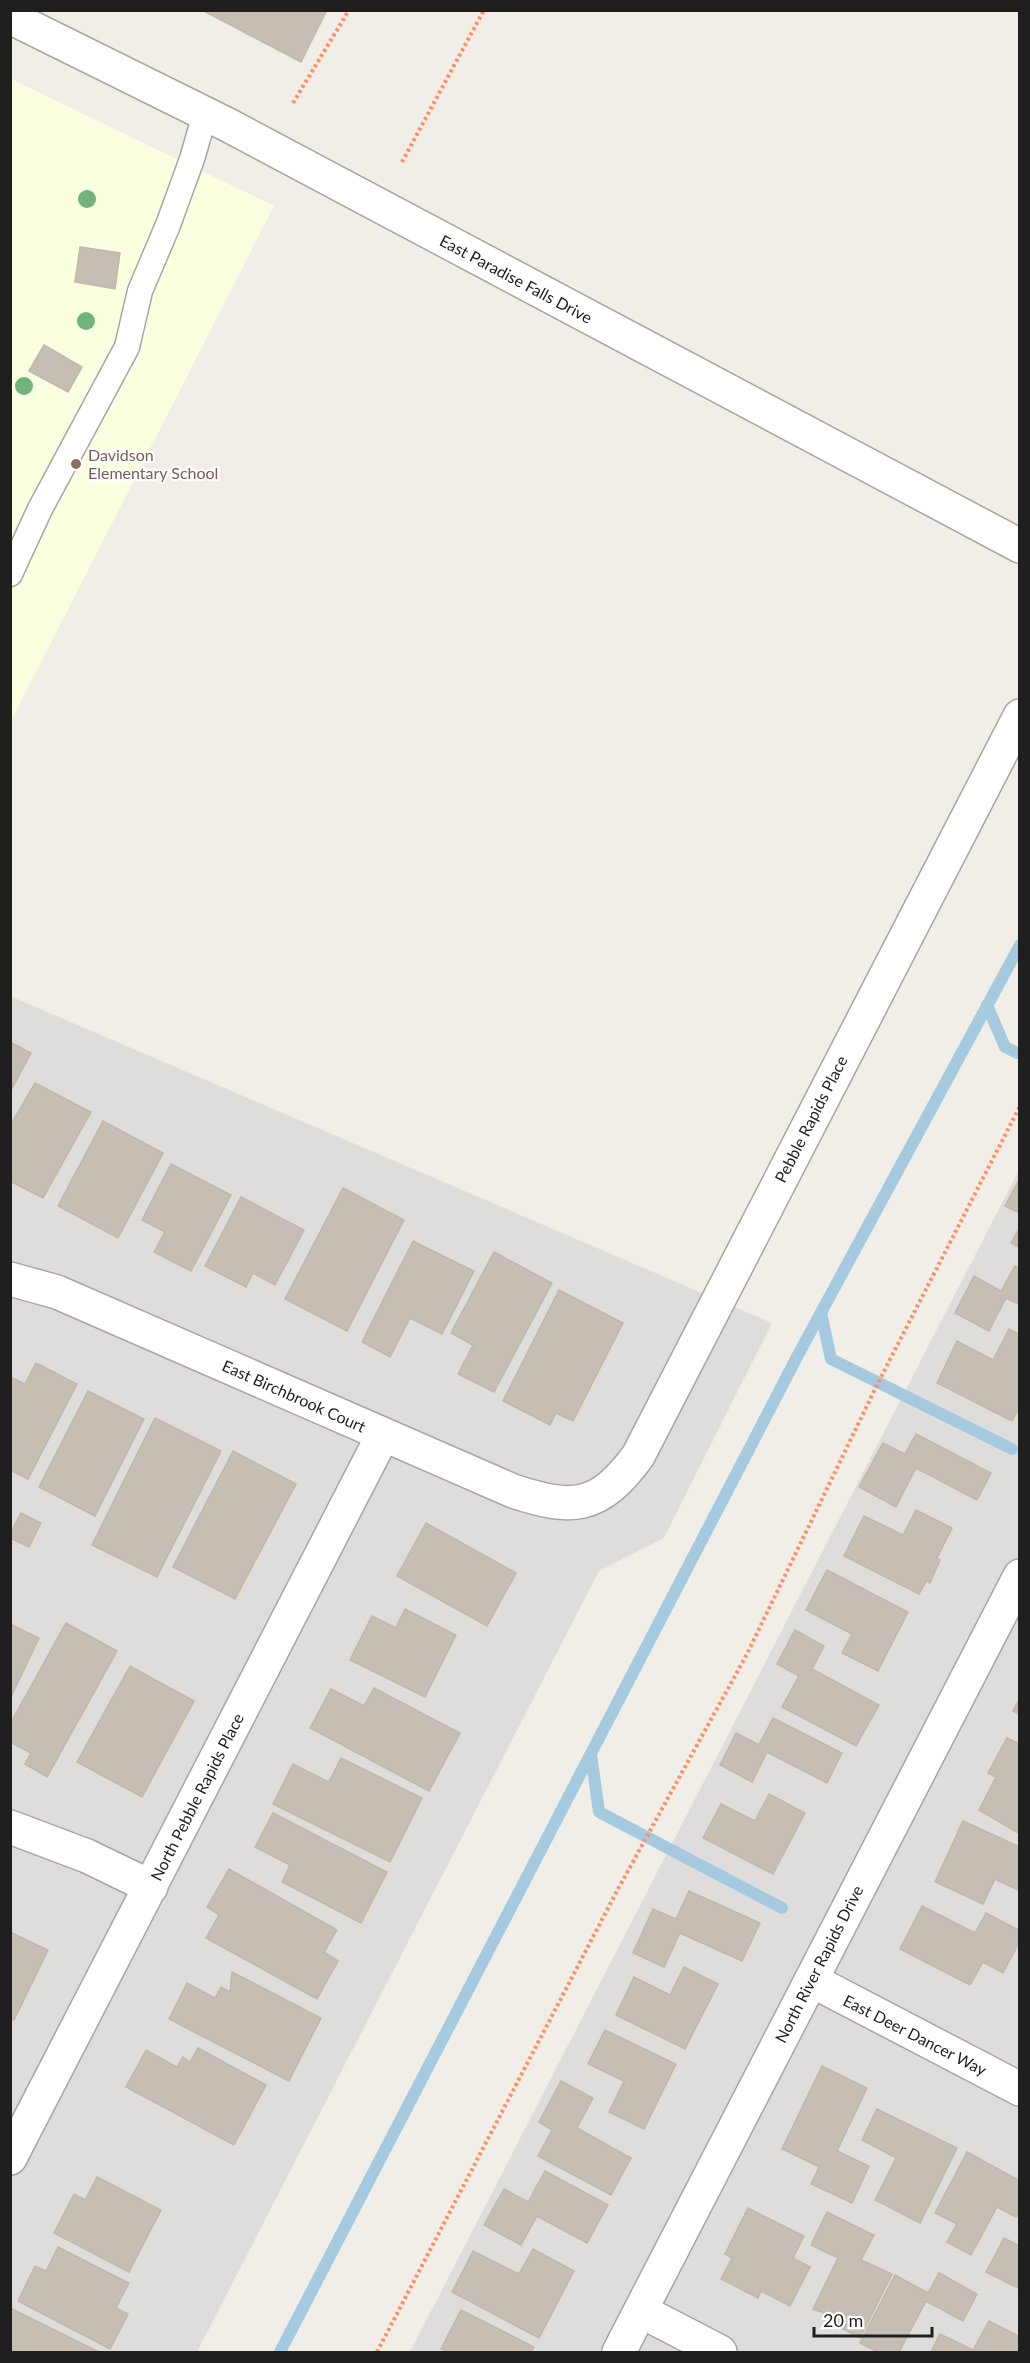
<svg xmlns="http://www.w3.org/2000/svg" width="1030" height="2363" viewBox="0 0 1030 2363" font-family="Lato,sans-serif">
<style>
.residential{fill:#dedddc}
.education{fill:#faffe0}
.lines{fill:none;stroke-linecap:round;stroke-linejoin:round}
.stream{stroke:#a5c9df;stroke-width:12}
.building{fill:#c5beb5;stroke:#c2b8a8;stroke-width:1.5}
.lane-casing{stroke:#a6a6a6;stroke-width:27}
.street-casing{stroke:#a6a6a6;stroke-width:36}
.path{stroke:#fc906b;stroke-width:4;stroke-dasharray:3 3;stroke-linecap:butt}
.lane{stroke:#fff;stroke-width:24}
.street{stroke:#fff;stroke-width:33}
.tree{fill:#71b37c}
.education-dot{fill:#8d6e63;stroke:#fff;stroke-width:2}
.labels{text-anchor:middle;stroke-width:4.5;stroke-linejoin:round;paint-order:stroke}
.street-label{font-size:16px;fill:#1f1f1f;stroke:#fff}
.education-label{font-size:16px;fill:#785e54;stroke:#fff;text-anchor:start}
</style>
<rect width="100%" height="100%" fill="#f0eee6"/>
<g class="residential">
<path d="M10 996 772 1323 664 1538 599 1571 197 2352H11Z"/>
<path d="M1019 1170V2352H410Z"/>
</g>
<path class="education" d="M11 79 274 206 11 721Z"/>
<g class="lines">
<g class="stream">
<path d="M987 1005 1005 1047 1017 1053"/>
<path d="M821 1313 831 1359 1012 1449"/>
<path d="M591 1754 599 1812 782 1908"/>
<path d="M280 2352 798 1355 1020 945"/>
</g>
</g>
<g class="building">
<path d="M202 10H327L301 62Z"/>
<path d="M80 247 120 253 115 289 75 282Z"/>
<path d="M44 345 82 367 68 392 29 371Z"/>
<path d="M10 1042 31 1053 10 1092Z"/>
<path d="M35 1083 91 1112 43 1198 10 1181V1126Z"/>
<path d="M103 1121 163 1153 118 1238 58 1206Z"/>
<path d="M171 1164 231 1195 191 1271 154 1252 165 1232 142 1220Z"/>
<path d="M1020 1178V1213L1005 1206Z"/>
<path d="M343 1188 404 1220 347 1331 285 1299Z"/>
<path d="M241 1197 304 1230 275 1285 253 1273 246 1287 205 1266Z"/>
<path d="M1020 1227V1248L1011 1243Z"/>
<path d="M413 1241 474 1271 442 1334 410 1318 390 1357 362 1342Z"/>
<path d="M494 1252 552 1283 494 1392 458 1374 473 1345 451 1333Z"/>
<path d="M1015 1266 1020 1269V1305L1006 1298 989 1331 955 1313 974 1276 1001 1291Z"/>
<path d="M559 1290 623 1323 573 1421 556 1413 550 1425 503 1401Z"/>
<path d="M1009 1329 1020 1335V1406L1012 1421 937 1383 957 1341 993 1360Z"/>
<path d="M36 1363 77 1384 28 1479 10 1470V1377L25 1384Z"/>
<path d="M88 1391 144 1419 95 1516 39 1487Z"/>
<path d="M155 1418 221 1451 157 1577 92 1545Z"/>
<path d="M916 1434 991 1473 977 1500 916 1468 896 1507 859 1487 883 1443 905 1454Z"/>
<path d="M233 1451 296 1484 235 1599 173 1567Z"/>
<path d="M916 1510 952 1528 937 1558 940 1560 930 1583 927 1580 919 1594 844 1556 864 1516 903 1535Z"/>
<path d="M21 1513 41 1523 29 1547 10 1538V1534Z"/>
<path d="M426 1523 516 1573 487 1626 397 1576Z"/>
<path d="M827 1570 908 1612 878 1671 842 1653 852 1634 806 1610Z"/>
<path d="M405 1609 456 1635 425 1697 350 1660 372 1616 396 1628Z"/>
<path d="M66 1623 117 1651 47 1777 25 1764 31 1753 10 1742V1724Z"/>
<path d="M10 1624 39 1638 10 1699Z"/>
<path d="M795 1630 824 1646 812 1669 879 1705 856 1746 782 1707 799 1676 777 1664Z"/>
<path d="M130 1666 194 1701 142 1797 77 1762Z"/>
<path d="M374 1688 460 1733 429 1791 310 1728 331 1689 364 1706Z"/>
<path d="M1020 1698V1715L1013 1711Z"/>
<path d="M773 1718 842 1753 827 1783 767 1752 752 1782 720 1765 736 1733 759 1745Z"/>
<path d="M1007 1738 1020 1744V1834L979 1810 996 1777 988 1773Z"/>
<path d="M341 1758 422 1798 390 1862 273 1804 293 1764 329 1782Z"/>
<path d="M769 1794 805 1813 773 1874 703 1838 721 1804 755 1821Z"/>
<path d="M273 1813 387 1872 361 1923 282 1882 290 1865 255 1847Z"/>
<path d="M963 1821 1020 1847V1891L995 1879 983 1904 935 1882Z"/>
<path d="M229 1869 337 1930 324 1952 338 1961 317 1999 206 1938 219 1915 207 1907Z"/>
<path d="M689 1891 760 1923 742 1961 680 1933 664 1967 633 1953 653 1909 676 1919Z"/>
<path d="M922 1906 975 1933 986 1913 1020 1931V1941L1003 1973 983 1962 970 1985 900 1949Z"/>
<path d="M10 1932 48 1950 14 2020 10 2018Z"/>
<path d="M684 1967 718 1984 685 2049 616 2015 634 1977 670 1995Z"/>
<path d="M232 1972 321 2018 289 2081 169 2019 187 1983 215 1998 221 1987 230 1992Z"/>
<path d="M605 2030 676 2064 644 2129 609 2112 624 2081 588 2064Z"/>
<path d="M198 2048 266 2085 234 2145 126 2087 146 2050 177 2067 183 2057 190 2062Z"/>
<path d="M822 2066 867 2088 837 2151 869 2166 852 2203 811 2184 819 2167 782 2149Z"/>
<path d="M561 2081 593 2098 577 2128 631 2158 611 2195 538 2156 552 2130 539 2122Z"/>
<path d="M877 2109 957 2148 920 2223 875 2200 896 2158 862 2140Z"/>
<path d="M967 2152 1020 2181V2210L1016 2217 997 2207 971 2255 947 2242 957 2224 935 2213Z"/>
<path d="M545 2171 608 2205 587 2243 537 2216 521 2245 484 2225 504 2189 528 2202Z"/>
<path d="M97 2177 161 2210 129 2272 54 2233 74 2194 85 2200Z"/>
<path d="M748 2208 804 2236 793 2258 810 2267 790 2306 761 2291 758 2298 721 2279 732 2258 725 2254Z"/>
<path d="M827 2212 874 2235 861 2260 892 2274 860 2338 822 2318 824 2313 813 2309 838 2258 811 2245Z"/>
<path d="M1004 2238 1020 2246V2289L986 2272Z"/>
<path d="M58 2247 129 2283 116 2308 128 2314 110 2349 18 2301 35 2266 46 2271Z"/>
<path d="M533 2249 574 2271 539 2338 452 2292 473 2251 519 2274Z"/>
<path d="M939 2273 977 2294 963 2321 926 2301 899 2352H878L860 2343 895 2275 928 2293Z"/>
<path d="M10 2308 99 2352H10Z"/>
<path d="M461 2310 534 2347 531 2352H448L441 2349Z"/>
<path d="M989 2321 1020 2337V2352H931L940 2334 973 2350Z"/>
</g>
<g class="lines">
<defs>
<path id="lane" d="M10 574 40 509 127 347 140 291 168 225 192 159 205 114"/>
<g id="street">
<path d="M10 17 228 125 1020 546"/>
<path d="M10 1279 57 1292 513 1491C573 1511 599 1509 638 1456L1020 716"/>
<path d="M10 1827 87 1856 151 1887"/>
<path d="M811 1980 1020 2089"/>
<path d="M10 2158 383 1435"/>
<path d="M641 2311 720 2352"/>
<path d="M619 2352 1020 1576"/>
</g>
</defs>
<use href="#lane" class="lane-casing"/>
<use href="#street" class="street-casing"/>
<g class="path">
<path d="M293 103 349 10"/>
<path d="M402 162 484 10"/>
<path d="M377 2352 618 1889 747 1654 878 1383 1020 1106"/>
</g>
<use href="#lane" class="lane"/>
<use href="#street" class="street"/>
</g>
<g class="tree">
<circle cx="87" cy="199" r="9"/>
<circle cx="86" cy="321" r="9"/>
<circle cx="24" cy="386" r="9"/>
</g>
<circle class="education-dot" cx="76" cy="464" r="6"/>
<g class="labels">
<g class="street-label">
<text transform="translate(516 279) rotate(28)" y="6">East Paradise Falls Drive</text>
<text transform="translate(811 1119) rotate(-63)" y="6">Pebble Rapids Place</text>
<text transform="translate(294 1396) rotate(24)" y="6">East Birchbrook Court</text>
<text transform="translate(197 1797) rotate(-63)" y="6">North Pebble Rapids Place</text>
<text transform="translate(819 1964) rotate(-63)" y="6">North River Rapids Drive</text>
<text transform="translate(915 2035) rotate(27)" y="6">East Deer Dancer Way</text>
</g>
<g class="education-label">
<text x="88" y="461">Davidson<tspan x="88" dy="18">Elementary School</tspan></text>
</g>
</g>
<rect width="1030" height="2363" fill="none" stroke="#1f1f1f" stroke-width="24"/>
<path d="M814 2327v9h118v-9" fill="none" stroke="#1f1f1f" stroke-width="3"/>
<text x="823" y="2327" font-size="18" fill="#1f1f1f" stroke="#ffffff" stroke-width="4.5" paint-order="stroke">20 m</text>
</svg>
